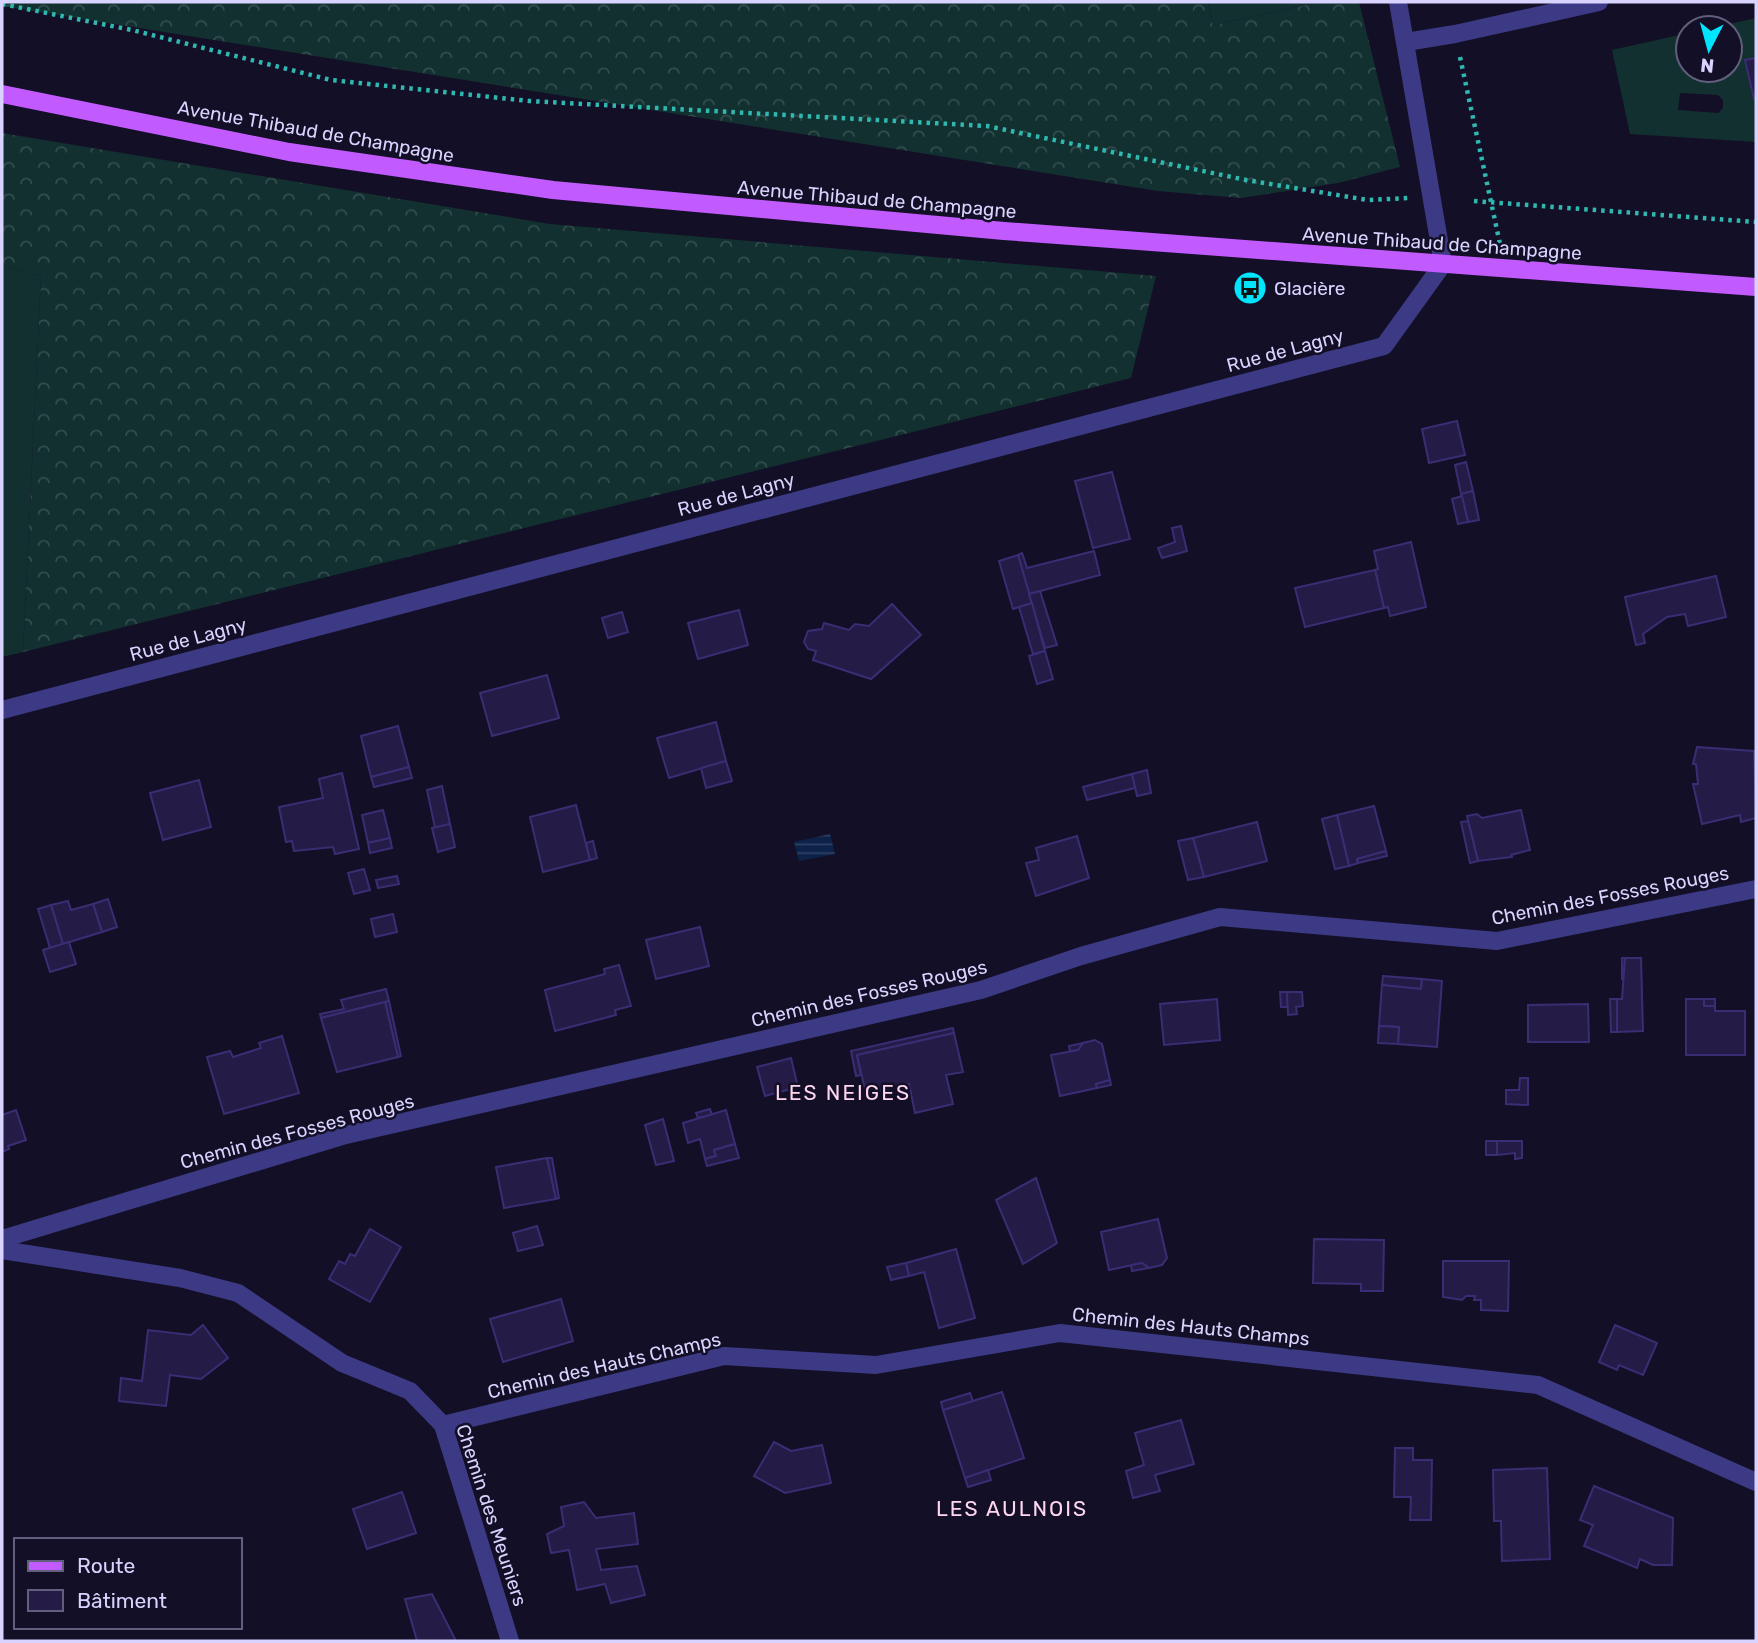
<svg xmlns="http://www.w3.org/2000/svg" width="1758" height="1643" viewBox="0 0 1758 1643" font-family="Rubik,sans-serif">
<style>
.forest{fill:url(#forest-crowns)}
.garden{fill:#12302f;fill-rule:evenodd}
.water{fill:url(#water-rules)}
.building{fill:#241b47;stroke:#3b2d73;stroke-width:2}
.lines{fill:none;stroke-linecap:round;stroke-linejoin:round}
.path{stroke:#2fb8b0;stroke-width:4.5;stroke-dasharray:3.5 5;stroke-linecap:butt}
.minor{stroke:#3d3a85;stroke-width:18}
.major{stroke:#c25bff;stroke-width:18}
.labels{text-anchor:middle;stroke-width:5;stroke-linejoin:round;paint-order:stroke}
.street-label{font-size:19px;fill:#d9d4ff;stroke:#130f26}
.poi-label{font-size:19px;fill:#d9d4ff;stroke:#130f26;text-anchor:start}
.neighbourhood-label{font-size:21px;letter-spacing:2px;fill:#ffd6f0;stroke:#130f26}
</style>
<defs>
<pattern id="forest-crowns" width="20" height="18" patternUnits="userSpaceOnUse" patternTransform="scale(1.75)"><rect width="20" height="18" fill="#12302f"/><path d="M2 6a3 3 0 1 1 6 0M12 15a3 3 0 1 1 6 0" fill="none" stroke="#344d4e"/></pattern>
<pattern id="water-rules" width="6" height="5" patternUnits="userSpaceOnUse" patternTransform="scale(1.75)"><rect width="6" height="5" fill="#0c2248"/><path d="M0 2.5h6" fill="none" stroke="#2f4163"/></pattern>
</defs>
<rect width="100%" height="100%" fill="#130f26"/>
<g class="forest">
<path d="M2 2H1208L1213 25 1320 2H1359L1400 167 1338 183 1241 198 1158 191 2 6Z"/>
<path d="M2 133 550 224 1156 276 1131 378 23 652 41 276 2 266Z"/>
</g>
<g class="garden">
<path d="M1208 2H1320L1213 25Z"/>
<path d="M1756 18V58L1745 61 1753 99H1756V142L1630 134 1612 50 1688 33V70H1730V28H1711ZM1680 93 1718 95 1723 100V108L1718 113 1678 110Z"/>
<path d="M2 266 41 276 23 652 2 657Z"/>
</g>
<path class="water" d="M830 834 835 854 799 861 794 842Z"/>
<g class="building">
<path d="M1756 58V99H1754L1745 60Z"/>
<path d="M1457 421 1465 455 1429 463 1422 429Z"/>
<path d="M1466 462 1473 491 1461 494 1455 465Z"/>
<path d="M1112 472 1130 539 1093 548 1075 481Z"/>
<path d="M1473 491 1479 520 1468 522 1461 494Z"/>
<path d="M1462 496 1468 522 1458 524 1452 499Z"/>
<path d="M1181 526 1187 551 1162 558 1158 548 1175 542 1172 528Z"/>
<path d="M1411 542 1426 607 1390 616 1388 607 1384 608 1375 570 1378 569 1374 551Z"/>
<path d="M1094 551 1100 575 1029 594 1018 555 1022 553 1027 568Z"/>
<path d="M1018 555 1032 603 1013 609 999 561Z"/>
<path d="M1375 570 1384 608 1305 627 1295 588Z"/>
<path d="M1716 576 1726 617 1688 626 1685 614 1667 617 1643 634 1645 643 1636 645 1625 597Z"/>
<path d="M1040 591 1057 645 1045 648 1029 594Z"/>
<path d="M1032 603 1045 651 1033 654 1019 607Z"/>
<path d="M892 604 921 635 871 679 813 660 816 651 808 649 804 642 808 631 822 629 824 623 849 630 855 624 869 626Z"/>
<path d="M739 610 748 645 698 659 688 623Z"/>
<path d="M622 612 628 632 608 638 602 618Z"/>
<path d="M1045 651 1053 679 1037 684 1029 656Z"/>
<path d="M547 675 559 718 492 736 480 693Z"/>
<path d="M716 722 726 761 669 778 657 738Z"/>
<path d="M398 726 409 767 371 777 361 736Z"/>
<path d="M1697 747 1754 751 1756 818 1741 822 1740 815 1702 824 1693 784H1698L1696 764H1693Z"/>
<path d="M726 761 732 781 706 788 701 768Z"/>
<path d="M409 767 412 778 374 787 371 777Z"/>
<path d="M1147 770 1151 793 1137 796 1132 774Z"/>
<path d="M342 773 359 849 335 854 333 847 294 851 292 841 286 842 279 807 323 798 319 779Z"/>
<path d="M1132 774 1135 788 1087 800 1083 787Z"/>
<path d="M199 780 211 827 163 840 150 793Z"/>
<path d="M442 786 450 824 435 828 427 790Z"/>
<path d="M576 805 590 860 543 872 530 817Z"/>
<path d="M1374 806 1386 851 1357 859 1358 863 1349 866 1337 815Z"/>
<path d="M383 810 390 838 368 843 362 815Z"/>
<path d="M1521 810 1530 850 1511 855 1512 857 1478 861 1467 816 1477 814 1482 818Z"/>
<path d="M1337 815 1349 866 1335 869 1322 819Z"/>
<path d="M1468 821 1478 861 1470 863 1461 822Z"/>
<path d="M1257 822 1267 861 1204 877 1193 838Z"/>
<path d="M450 824 455 847 438 852 432 828Z"/>
<path d="M1077 836 1089 878 1036 896 1026 863 1039 860 1036 848Z"/>
<path d="M390 838 392 848 370 853 368 843Z"/>
<path d="M1193 838 1204 877 1188 880 1178 841Z"/>
<path d="M593 841 597 858 590 860 586 843Z"/>
<path d="M1386 851 1387 856 1358 863 1357 859Z"/>
<path d="M364 869 370 890 354 894 348 873Z"/>
<path d="M397 876 399 884 378 888 376 880Z"/>
<path d="M108 899 117 927 102 932 93 904Z"/>
<path d="M68 901 71 910 93 904 102 932 63 944 51 905Z"/>
<path d="M51 905 63 944 50 948 38 909Z"/>
<path d="M393 914 397 932 375 937 371 919Z"/>
<path d="M700 927 709 966 656 979 646 940Z"/>
<path d="M69 942 76 964 50 972 43 950Z"/>
<path d="M1622 958H1625L1626 979H1622Z"/>
<path d="M1625 958H1641L1643 1031 1617 1032V999H1622Z"/>
<path d="M619 965 631 1006 615 1010 616 1015 555 1031 545 990 605 974 604 969Z"/>
<path d="M1383 976 1422 979 1421 989 1382 985Z"/>
<path d="M1422 979 1442 981 1437 1047 1398 1044 1399 1027 1379 1026 1382 985 1421 989Z"/>
<path d="M386 989 389 1001 321 1018 320 1014 344 1009 341 1000Z"/>
<path d="M1280 992H1287L1288 1007H1281Z"/>
<path d="M1287 992H1302L1303 1006 1296 1007 1297 1014 1288 1015Z"/>
<path d="M1217 999 1220 1040 1164 1045 1160 1004Z"/>
<path d="M1610 999H1617V1032H1611Z"/>
<path d="M1686 999H1704V1006H1715V1011H1745V1055H1686Z"/>
<rect x="1704" y="999" width="11" height="7"/>
<path d="M389 1001 401 1056 398 1057 385 1002Z"/>
<path d="M385 1002 398 1057 337 1072 321 1018Z"/>
<path d="M1588 1004 1589 1042H1528V1005Z"/>
<path d="M1379 1026 1399 1027 1398 1044 1378 1043Z"/>
<path d="M953 1028 954 1033 857 1055 861 1075 856 1076 851 1051Z"/>
<path d="M954 1033 963 1072 946 1075 953 1104 915 1113 909 1084 866 1094 857 1055Z"/>
<path d="M282 1036 299 1093 224 1114 207 1057 230 1051 233 1057 261 1048 259 1043Z"/>
<path d="M1095 1040 1102 1044 1110 1080 1096 1084 1097 1088 1060 1096 1051 1055 1078 1050 1083 1043Z"/>
<path d="M1083 1043 1078 1050 1070 1051 1069 1046Z"/>
<path d="M791 1058 798 1087 765 1096 757 1067Z"/>
<path d="M1520 1078H1528V1105L1506 1104V1090H1519Z"/>
<path d="M1110 1080 1111 1085 1097 1088 1096 1084Z"/>
<path d="M710 1109 712 1115 698 1118 696 1113Z"/>
<path d="M16 1110 26 1140 8 1146 9 1149 2 1152V1115Z"/>
<path d="M726 1110 735 1144 714 1150 716 1156 705 1159 700 1139 688 1143 683 1123Z"/>
<path d="M663 1119 674 1161 656 1165 645 1125Z"/>
<rect x="1486" y="1141" width="11" height="14"/>
<path d="M1497 1141H1522V1158L1515 1159V1153L1497 1155Z"/>
<path d="M735 1144 739 1158 707 1166 705 1159 716 1156 714 1150Z"/>
<path d="M547 1158 556 1199 504 1208 496 1167Z"/>
<path d="M547 1158H552L559 1198 556 1199Z"/>
<path d="M1036 1178 1057 1243 1023 1264 996 1200Z"/>
<path d="M1158 1219 1167 1258 1162 1265 1149 1268 1142 1263 1109 1270 1101 1232Z"/>
<path d="M537 1226 543 1245 518 1251 513 1233Z"/>
<path d="M370 1229 401 1247 370 1302 329 1279 339 1261 345 1264 350 1254 355 1256Z"/>
<path d="M1314 1239 1384 1240 1383 1291H1361V1284L1313 1283Z"/>
<path d="M956 1249 975 1318 939 1328 924 1272 909 1276 906 1263Z"/>
<path d="M1443 1261H1509L1508 1311 1481 1310V1300H1474L1475 1296H1466L1462 1300 1443 1297Z"/>
<path d="M906 1263 909 1276 891 1280 887 1267Z"/>
<path d="M1142 1263 1149 1268 1132 1271 1131 1265Z"/>
<path d="M561 1299 573 1341 503 1362 490 1319Z"/>
<path d="M203 1325 228 1358 201 1379 170 1375 166 1406 119 1401 121 1378 142 1381 148 1330 191 1335Z"/>
<path d="M1615 1325 1657 1343 1643 1375 1619 1365 1617 1370 1599 1362Z"/>
<path d="M1002 1392 1024 1458 965 1478 943 1410Z"/>
<path d="M970 1393 973 1401 943 1410 941 1402Z"/>
<path d="M1181 1420 1194 1464 1155 1475 1160 1491 1133 1498 1126 1471 1144 1465 1135 1433Z"/>
<path d="M774 1442 791 1451 822 1445 831 1483 785 1493 754 1476Z"/>
<path d="M1395 1448H1413V1460H1432L1431 1520H1410L1411 1497H1394Z"/>
<path d="M1547 1468 1550 1559 1502 1561 1501 1521H1494L1493 1470Z"/>
<path d="M988 1470 991 1480 968 1487 965 1478Z"/>
<path d="M1594 1486 1673 1518 1672 1565H1653L1640 1559 1637 1568 1584 1546 1593 1525 1580 1520Z"/>
<path d="M402 1492 416 1533 367 1549 353 1509Z"/>
<path d="M584 1502 596 1518 634 1513 638 1544 596 1549 601 1570 637 1566 645 1595 611 1603 605 1584 577 1590 569 1550 551 1553 547 1534 564 1526 561 1507Z"/>
<path d="M432 1594 456 1641H417L405 1599Z"/>
</g>
<g class="lines">
<g class="path">
<path d="M2 4 132 30 331 80 529 101 987 126 1246 180 1368 200 1408 198"/>
<path d="M1460 57 1500 244"/>
<path d="M1474 201 1756 222"/>
</g>
<g class="minor">
<path d="M1406 42 1455 34 1599 2"/>
<path d="M2 710 1384 346 1443 264 1398 2"/>
<path d="M2 1239 346 1135 981 990 1081 956 1220 917 1497 941 1756 889"/>
<path d="M2 1250 180 1278 238 1293 342 1363 410 1391 443 1425 510 1641"/>
<path d="M443 1425 724 1356 876 1365 1060 1333 1538 1385 1756 1482"/>
</g>
<path class="major" d="M2 94 289 152 553 190 1004 231 1756 287"/>
</g>
<defs>
<symbol id="bus-disc" viewBox="-11 -11 22 22"><circle r="9.5" fill="#00e5ff" stroke="#130f26"/><path d="M-5-6H5V4H4V6H2V4H-2V6H-4V4H-5ZM-3.5-4V0h7V-4ZM-3.5 1.2v1.5H-2V1.2ZM2 1.2v1.5H3.5V1.2Z" fill="#111"/></symbol>
</defs>
<g fill-rule="evenodd">
<use href="#bus-disc" x="1231" y="269" width="38" height="38"/>
</g>
<g class="labels">
<g class="street-label">
<text transform="translate(316 131) rotate(10)" y="7">Avenue Thibaud de Champagne</text>
<text transform="translate(877 199) rotate(5)" y="7">Avenue Thibaud de Champagne</text>
<text transform="translate(1442 243) rotate(4)" y="7">Avenue Thibaud de Champagne</text>
<text transform="translate(1285 350) rotate(-15)" y="7">Rue de Lagny</text>
<text transform="translate(736 494) rotate(-15)" y="7">Rue de Lagny</text>
<text transform="translate(188 639) rotate(-15)" y="7">Rue de Lagny</text>
<text transform="translate(1610 895) rotate(-11)" y="7">Chemin des Fosses Rouges</text>
<text transform="translate(869 993) rotate(-13)" y="7">Chemin des Fosses Rouges</text>
<text transform="translate(297 1131) rotate(-15)" y="7">Chemin des Fosses Rouges</text>
<text transform="translate(1191 1326) rotate(6)" y="7">Chemin des Hauts Champs</text>
<text transform="translate(604 1365) rotate(-13)" y="7">Chemin des Hauts Champs</text>
<text transform="translate(492 1515) rotate(72)" y="7">Chemin des Meuniers</text>
</g>
<g class="poi-label">
<text x="1274" y="295">Glacière</text>
</g>
<g class="neighbourhood-label">
<text x="843" y="1100">LES NEIGES</text>
<text x="1012" y="1516">LES AULNOIS</text>
</g>
</g>
<rect width="1758" height="1643" fill="none" stroke="#d9d4ff" stroke-width="7"/>
<rect x="14" y="1538" width="228" height="91" fill="#130f26" stroke="#625e7d" stroke-width="2"/>
<rect x="28" y="1561" width="35" height="10" fill="#c25bff" stroke="#625e7d" stroke-width="2"/>
<text x="77" y="1573" font-size="21" fill="#d9d4ff">Route</text>
<rect x="28" y="1590" width="35" height="21" fill="#241b47" stroke="#625e7d" stroke-width="2"/>
<text x="77" y="1608" font-size="21" fill="#d9d4ff">Bâtiment</text>
<g transform="translate(1709 49) rotate(186)"><circle r="33" fill="#130f26" stroke="#625e7d" stroke-width="2"/>
<path d="M0-5L12 26L0 18L-12 26Z" fill="#00e5ff"/>
<text y="-10" font-size="19" font-weight="bold" text-anchor="middle" fill="#d9d4ff">N</text>
</g>
</svg>
